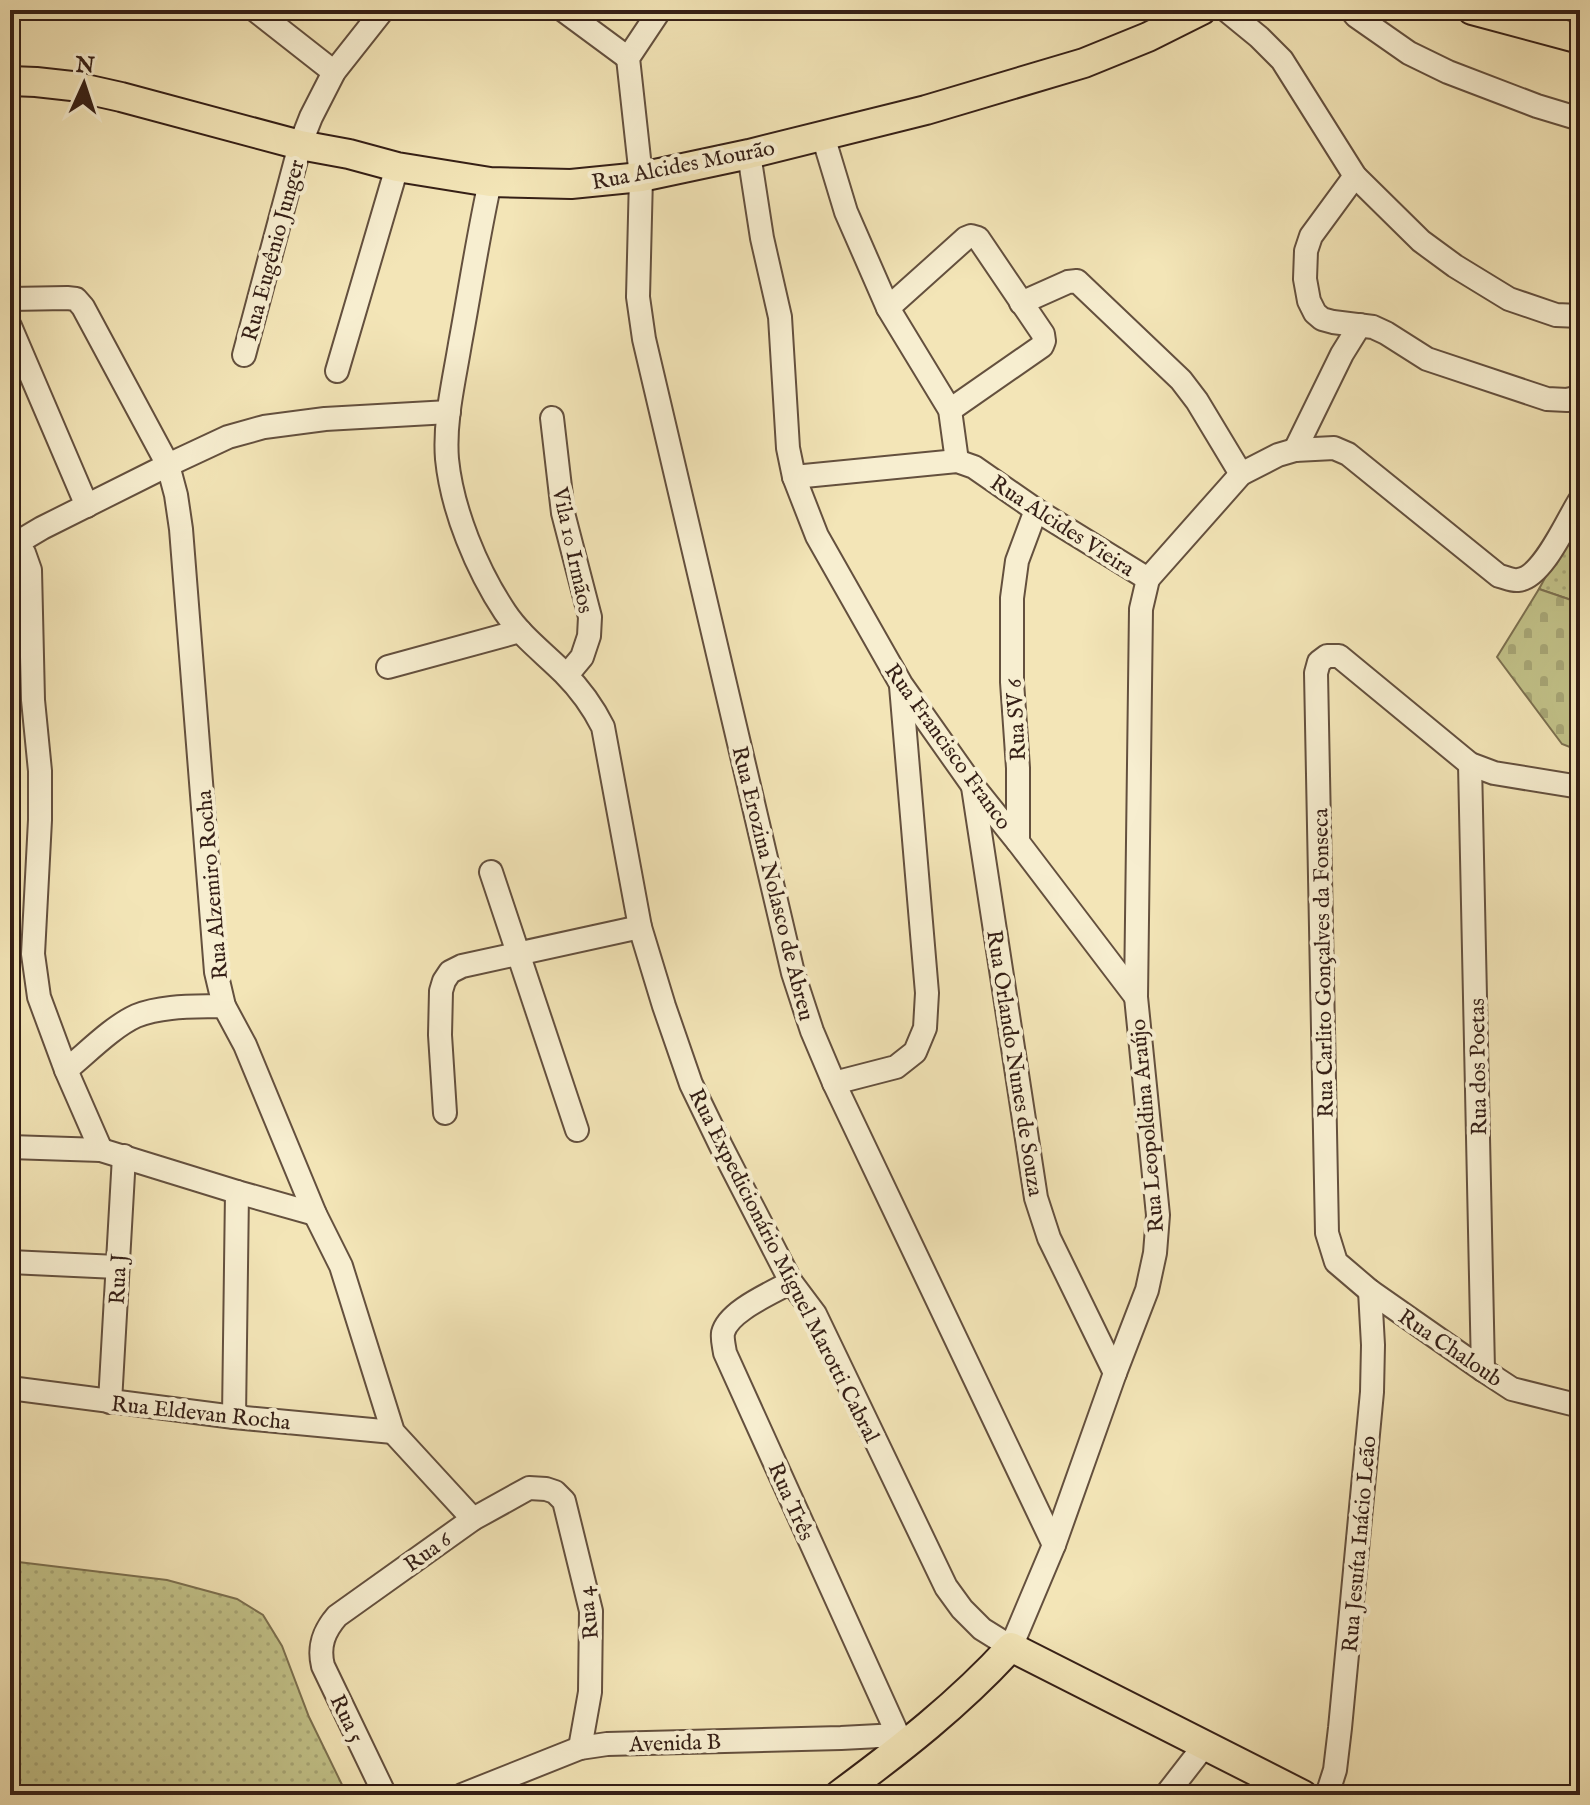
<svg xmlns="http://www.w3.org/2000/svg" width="1590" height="1805" viewBox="0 0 1590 1805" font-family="'IM FELL English',serif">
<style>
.grass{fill:url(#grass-dots);stroke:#7c7050;stroke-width:2}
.cemetery{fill:url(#cemetery-stones);stroke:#7c7050;stroke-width:2}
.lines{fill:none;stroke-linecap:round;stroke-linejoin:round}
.minor-casing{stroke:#64503e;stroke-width:26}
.major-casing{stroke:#351f16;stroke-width:32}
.minor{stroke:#f7eed0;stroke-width:22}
.major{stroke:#f3e5b7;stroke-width:28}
.labels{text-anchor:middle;stroke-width:8;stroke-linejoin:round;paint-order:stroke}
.street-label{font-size:22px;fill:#351f16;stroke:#f7eed0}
</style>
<defs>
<pattern id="grass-dots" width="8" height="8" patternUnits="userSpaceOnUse" patternTransform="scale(2)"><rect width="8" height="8" fill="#c2c289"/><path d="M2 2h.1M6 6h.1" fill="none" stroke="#a7a676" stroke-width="1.8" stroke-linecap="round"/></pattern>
<pattern id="cemetery-stones" width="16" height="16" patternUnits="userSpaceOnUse" patternTransform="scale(2)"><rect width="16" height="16" fill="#c2c289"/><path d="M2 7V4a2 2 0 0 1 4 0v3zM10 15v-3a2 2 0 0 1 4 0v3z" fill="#a7a676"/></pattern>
</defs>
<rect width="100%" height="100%" fill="#f3e5b7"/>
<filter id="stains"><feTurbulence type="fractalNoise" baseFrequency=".0025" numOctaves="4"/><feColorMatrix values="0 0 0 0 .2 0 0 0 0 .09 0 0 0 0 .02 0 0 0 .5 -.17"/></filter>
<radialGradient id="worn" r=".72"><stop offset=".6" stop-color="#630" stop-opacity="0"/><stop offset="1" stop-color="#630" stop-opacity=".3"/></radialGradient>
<g class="grass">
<path d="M1580 529V603L1539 589 1570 532Z"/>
<path d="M10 1561 167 1580 237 1599 263 1615 282 1646 309 1717 347 1795H10Z"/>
</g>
<path class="cemetery" d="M1539 589 1580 603V751L1562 744 1497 657Z"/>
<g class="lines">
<defs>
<g id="minor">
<path d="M255 10 334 72"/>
<path d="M563 10 628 58"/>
<path d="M660 10 628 58 641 177 638 297 644 339 793 973 812 1031 834 1083 1054 1545"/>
<path d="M1226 10 1259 37 1282 60 1355 176 1421 241 1455 266 1509 299 1556 315 1580 316"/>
<path d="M1351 10 1356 16 1409 53 1448 72 1537 106 1580 119"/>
<path d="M823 136 846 212 888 308 950 410 957 461"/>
<path d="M749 154 762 238 780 317 788 448 794 477 817 536 901 684 973 786 1018 842 1136 997"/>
<path d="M1355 176 1311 236 1306 251 1305 279 1309 301 1315 313 1322 319 1333 322 1373 327 1386 333 1427 359 1547 399 1567 400 1580 397"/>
<path d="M490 182C478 236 470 290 460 344 454 381 444 421 447 459 452 510 477 570 505 612 521 636 544 653 564 673 580 689 593 707 603 727L640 927 664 1006 691 1084 721 1146 791 1282 815 1314 946 1587 962 1609 982 1629 1011 1647 1054 1545 1115 1373 1147 1290 1155 1253 1158 1215 1136 997 1141 609 1148 579"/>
<path d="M10 299 67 298 76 299 83 307 168 465 176 495 181 529 216 972 224 1006 245 1045 315 1214 341 1266 393 1432 473 1519"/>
<path d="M1021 303 1068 282 1077 281 1181 380 1197 401 1241 474"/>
<path d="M888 308 966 238 971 236 978 238 1043 334 1044 341 1042 346 950 410"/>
<path d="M10 326 87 506"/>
<path d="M244 355 300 145 311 117 334 72 383 10"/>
<path d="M337 371 397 167"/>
<path d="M552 418 563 513 590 617 589 636 582 657 567 675"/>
<path d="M1295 450 1342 354 1360 325"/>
<path d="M794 477 957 461 974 467 1036 510 1148 579 1241 474 1278 455 1295 450 1334 448 1348 454 1499 576C1505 577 1512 581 1518 580 1543 578 1567 520 1580 500"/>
<path d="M10 541 24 553 30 570 33 700 40 771V820L33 954 39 997 66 1070 101 1150"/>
<path d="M10 547 42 528 168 465 228 437 264 427 325 419 449 412"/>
<path d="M388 667 520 631"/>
<path d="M1470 764 1483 1370"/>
<path d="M973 787 1036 1198 1049 1238 1115 1373"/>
<path d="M1580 787 1494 773 1470 764 1339 656H1327L1319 662 1316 673 1327 1233 1336 1262 1370 1291 1483 1370 1512 1389 1580 1406"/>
<path d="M1018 842V768L1012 682V598L1017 561 1036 510"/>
<path d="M491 872 577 1130"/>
<path d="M66 1070C87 1053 112 1027 136 1016 163 1005 196 1007 224 1006"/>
<path d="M834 1083 896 1067 915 1052 925 1028 927 993 901 686"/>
<path d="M445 1113 440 1035 441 991 444 981 450 972 462 966 640 927"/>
<path d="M10 1147 101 1150 237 1192 315 1214"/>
<path d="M10 1262 117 1267"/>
<path d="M791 1282C772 1293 728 1311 723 1333 722 1339 724 1346 725 1353L898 1735 906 1746"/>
<path d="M10 1388 234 1417 393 1432"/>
<path d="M110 1402 124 1156"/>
<path d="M234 1417 237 1192"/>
<path d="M385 1795 323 1666C318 1646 324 1631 337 1616L473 1519 529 1488 546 1489 555 1492 564 1501 591 1611 590 1692 580 1748"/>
<path d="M462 1795 580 1748 607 1744 841 1738 898 1735"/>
<path d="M1166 1795 1204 1746"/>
<path d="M1327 1795 1335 1770 1340 1728 1372 1392 1373 1345 1370 1291"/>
</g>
<g id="major">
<path d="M1472 10 1580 39"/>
<path d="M10 81 36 82 72 86 121 97 300 145 349 154 397 167 490 182 571 184 641 177 749 154 926 110 1084 63 1148 37 1202 10"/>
<path d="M839 1795C901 1749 959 1704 1011 1647L1303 1795"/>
</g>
</defs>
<use href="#minor" class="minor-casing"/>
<use href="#major" class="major-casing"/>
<use href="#minor" class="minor"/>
<use href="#major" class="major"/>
</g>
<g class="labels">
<g class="street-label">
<text transform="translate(683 164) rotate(-11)" y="8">Rua Alcides Mourão</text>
<text transform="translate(272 250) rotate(-75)" y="8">Rua Eugênio Junger</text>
<text transform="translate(1063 525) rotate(33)" y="8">Rua Alcides Vieira</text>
<text transform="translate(574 550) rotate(78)" y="8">Vila 10 Irmãos</text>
<text transform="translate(1015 720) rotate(-93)" y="8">Rua SV 6</text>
<text transform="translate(949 746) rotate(54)" y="8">Rua Francisco Franco</text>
<text transform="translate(774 883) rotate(76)" y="8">Rua Erozina Nolasco de Abreu</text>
<text transform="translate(211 885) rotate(-95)" y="8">Rua Alzemiro Rocha</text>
<text transform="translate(1322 963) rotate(-91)" y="8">Rua Carlito Gonçalves da Fonseca</text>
<text transform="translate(1016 1063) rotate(81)" y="8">Rua Orlando Nunes de Souza</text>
<text transform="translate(1477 1067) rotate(-91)" y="8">Rua dos Poetas</text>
<text transform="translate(1146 1126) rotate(-95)" y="8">Rua Leopoldina Araújo</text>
<text transform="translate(785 1265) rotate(63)" y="8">Rua Expedicionário Miguel Marotti Cabral</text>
<text transform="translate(117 1279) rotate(-87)" y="8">Rua J</text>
<text transform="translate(1451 1347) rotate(34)" y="8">Rua Chaloub</text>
<text transform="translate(201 1412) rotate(6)" y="8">Rua Eldevan Rocha</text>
<text transform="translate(792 1501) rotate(66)" y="8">Rua Três</text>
<text transform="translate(1358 1544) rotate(-85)" y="8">Rua Jesuíta Inácio Leão</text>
<text transform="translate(427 1551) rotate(-36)" y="8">Rua 6</text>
<text transform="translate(587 1613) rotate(-97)" y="8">Rua 4</text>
<text transform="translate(348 1718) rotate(64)" y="8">Rua 5</text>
<text transform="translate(675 1742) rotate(-2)" y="8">Avenida B</text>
</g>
</g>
<rect width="1590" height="1805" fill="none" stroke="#f3e5b7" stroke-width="40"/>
<rect x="12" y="12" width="1566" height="1781" fill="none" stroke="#351f16" stroke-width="4"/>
<rect x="20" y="20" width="1550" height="1765" fill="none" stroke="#351f16" stroke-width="2"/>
<g transform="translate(84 84) rotate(3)" stroke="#f7eed0" stroke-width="6" paint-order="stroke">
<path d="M0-6L14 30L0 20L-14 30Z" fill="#351f16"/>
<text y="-12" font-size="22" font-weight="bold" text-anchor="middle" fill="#351f16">N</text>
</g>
<rect width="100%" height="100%" filter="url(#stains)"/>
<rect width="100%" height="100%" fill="url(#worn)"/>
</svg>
